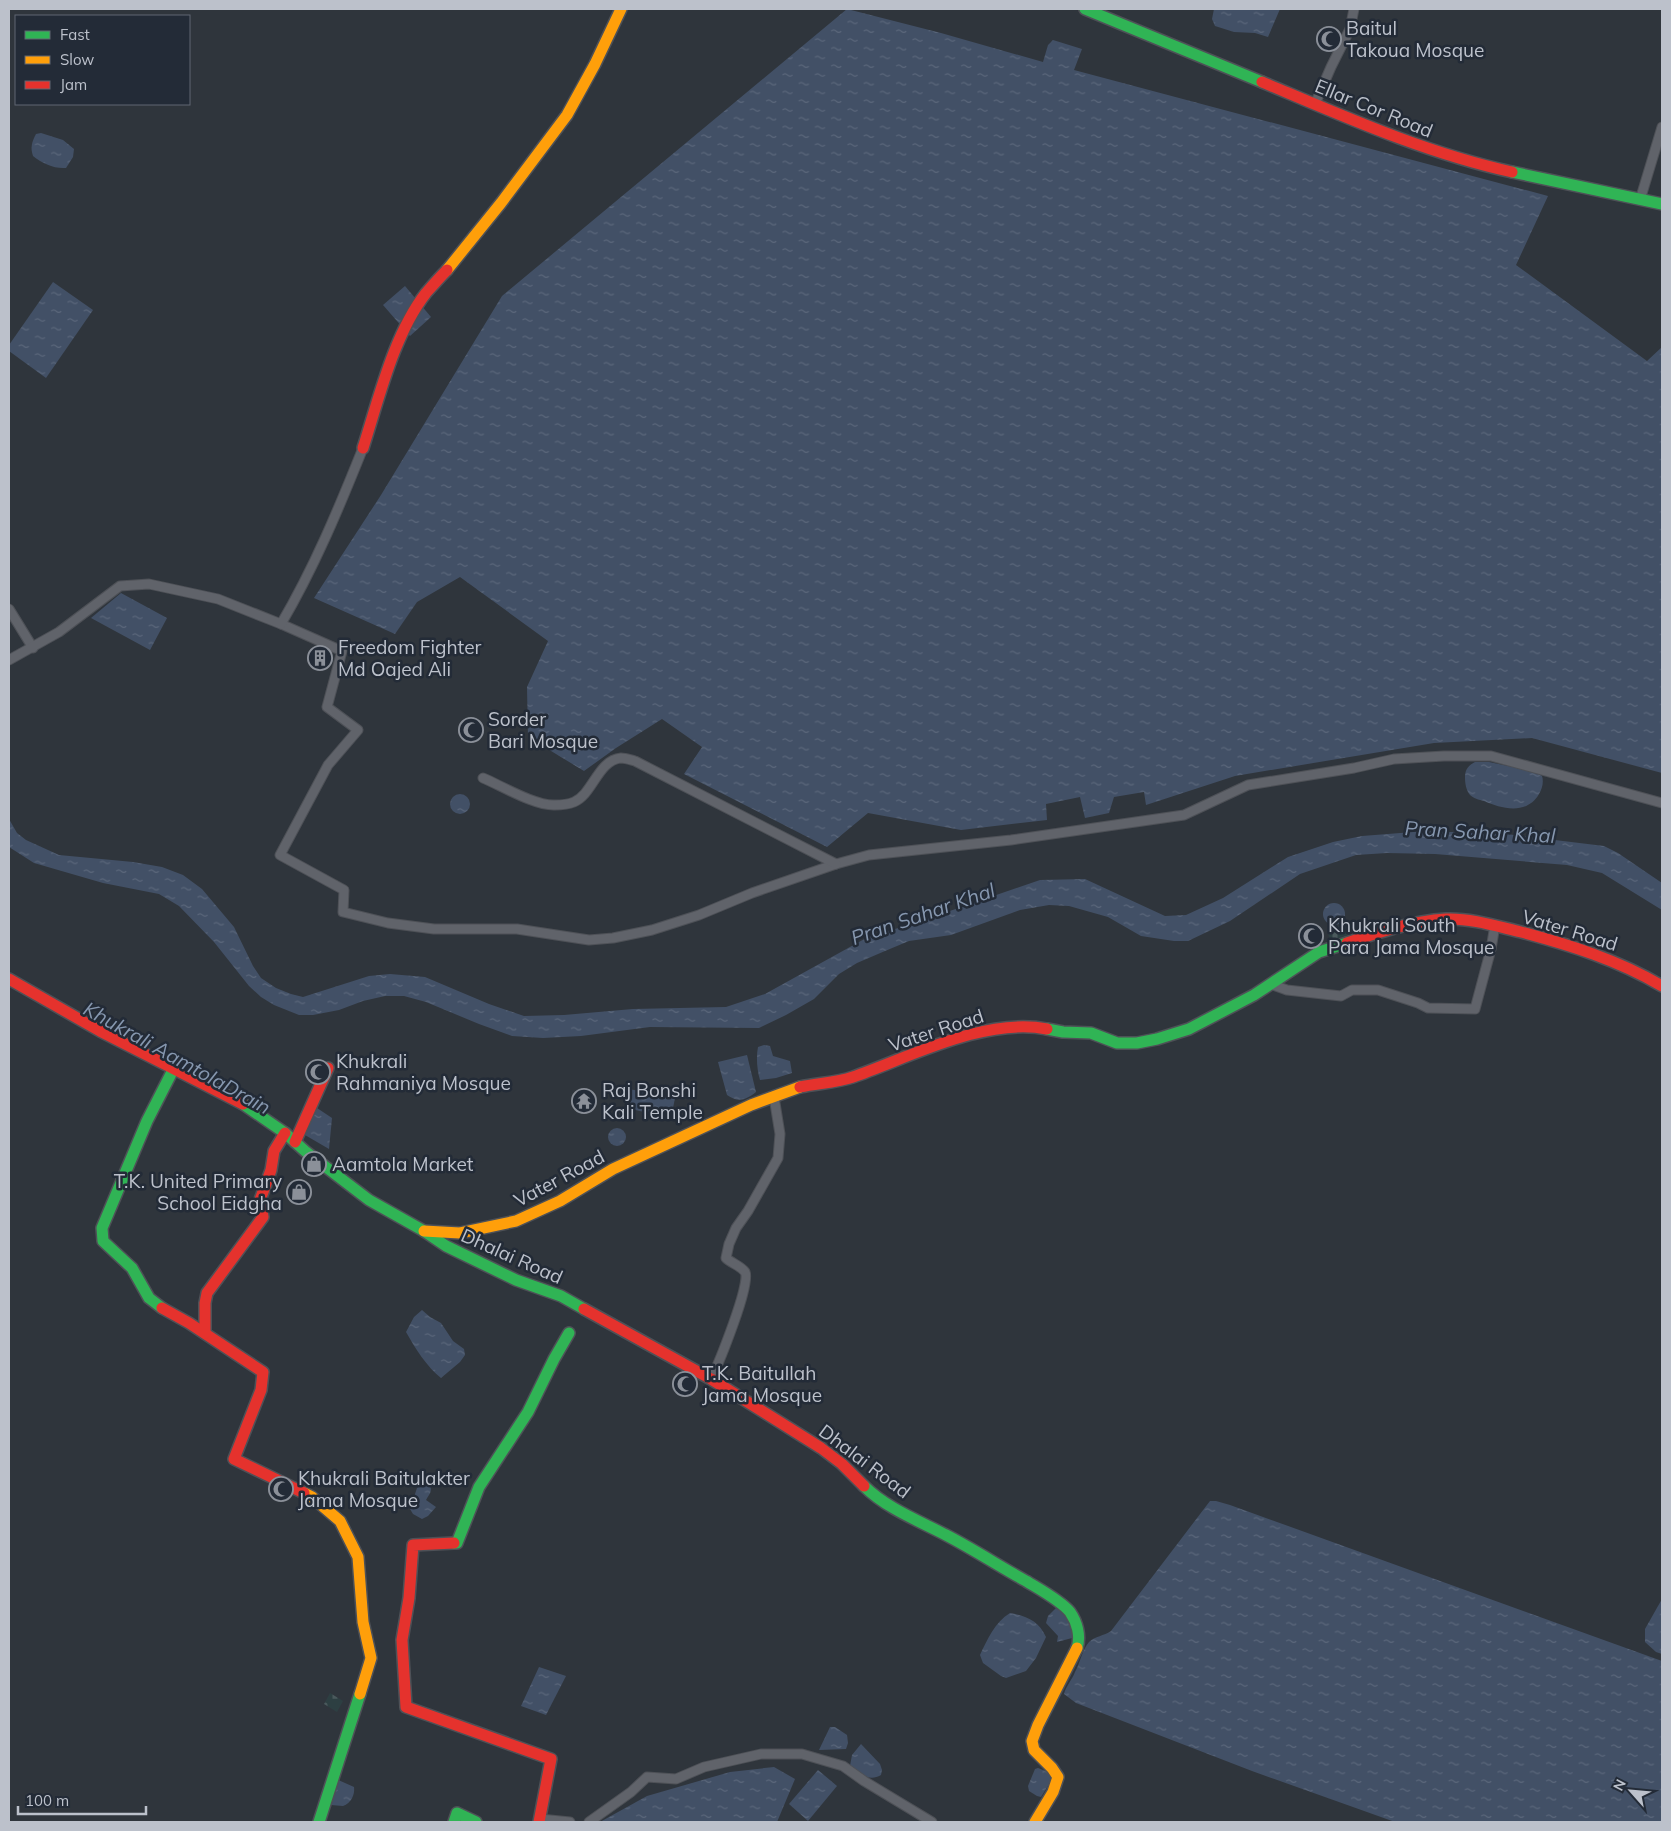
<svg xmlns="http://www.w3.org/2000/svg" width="1671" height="1831" viewBox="0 0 1671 1831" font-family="Mulish,sans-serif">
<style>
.cemetery{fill:url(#cemetery-stones)}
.water{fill:url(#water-ripples)}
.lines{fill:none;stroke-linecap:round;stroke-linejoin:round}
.street-casing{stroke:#4e5157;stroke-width:11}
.fast-casing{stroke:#4e5157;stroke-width:14}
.slow-casing{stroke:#4e5157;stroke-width:14}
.jam-casing{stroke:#4e5157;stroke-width:14}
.street{stroke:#60636a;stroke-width:9}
.fast{stroke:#30b455;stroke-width:11}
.slow{stroke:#ff9f0a;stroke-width:11}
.jam{stroke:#e5322d;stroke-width:11}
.labels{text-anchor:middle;stroke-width:5;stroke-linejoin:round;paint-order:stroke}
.poi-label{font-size:19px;fill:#bcc1cb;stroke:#232b37;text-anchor:start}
.street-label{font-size:19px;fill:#bcc1cb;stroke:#232b37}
.water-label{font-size:20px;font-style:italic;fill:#8697af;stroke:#232b37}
</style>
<defs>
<pattern id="cemetery-stones" width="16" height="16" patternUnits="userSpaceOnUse" patternTransform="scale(1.25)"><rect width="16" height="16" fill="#2d3f42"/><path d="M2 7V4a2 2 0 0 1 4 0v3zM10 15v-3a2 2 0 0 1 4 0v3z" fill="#4a595c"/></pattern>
<pattern id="water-ripples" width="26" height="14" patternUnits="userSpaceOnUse" patternTransform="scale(1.25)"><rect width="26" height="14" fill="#425066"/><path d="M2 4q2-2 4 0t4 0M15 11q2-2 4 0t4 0" fill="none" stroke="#5b677b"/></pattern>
</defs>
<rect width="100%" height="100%" fill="#2f353c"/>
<g class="cemetery">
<path d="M1348 923 1353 939 1332 946 1327 930Z"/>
<path d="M330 1693 343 1701 337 1712 324 1704Z"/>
</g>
<g class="water">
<path d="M847 9 941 33 1043 62 1048 45 1053 40 1082 49 1074 70 1548 196 1516 265 1647 361 1662 347V773L1532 738 1434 743 1235 776 1146 805 1144 792 1114 797 1109 813 1085 818 1080 797 1046 804 1047 820 961 830 868 813 827 847 684 774 702 747 662 719 616 748 584 771 528 737 527 687 548 641 460 577 417 602 395 634 314 598 381 495 502 296Z"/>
<path d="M1214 9H1280L1268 37 1255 33 1234 32 1215 26 1212 19Z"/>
<path d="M41 133 63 140 74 149 73 157 66 168C54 169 42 163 33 156 30 147 32 142 36 134Z"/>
<path d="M53 282 93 310 46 378 9 351V345Z"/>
<path d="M405 286 431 317 410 336 383 305Z"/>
<path d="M121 593 167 618 150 650 91 618Z"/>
<path d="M1475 762H1489L1536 772 1542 776C1544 782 1542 789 1539 794 1527 815 1502 809 1484 801 1479 800 1473 798 1470 795 1466 790 1465 783 1465 777 1465 769 1469 765 1475 762Z"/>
<circle cx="460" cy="804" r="10"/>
<path d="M9 819 17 833 26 840 59 855 133 862 162 867 183 875 202 889 234 927 253 966 261 978 276 988 291 994 303 997 369 976 390 974 425 977 489 1004 524 1016 564 1015 633 1009 726 1007 765 994 868 937 915 923 1040 880 1085 879 1165 916 1186 915 1223 898 1288 857 1333 842 1362 836 1426 831 1451 832 1506 834 1604 846 1618 853 1662 883V910L1602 873 1567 865 1435 854 1387 853 1356 855 1300 874 1230 921 1188 941H1174L1141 936 1108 917 1069 906 1049 905 1020 910 951 935 909 941 885 951 857 963 839 974 814 999 786 1015 759 1028 650 1027 581 1036 543 1038 512 1036 479 1024 426 1002 404 996H385L363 1001 339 1010 313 1015H299L274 1005 261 997 249 986 214 942 179 906 159 894 103 883 34 863 9 847Z"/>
<circle cx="1334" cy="914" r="11"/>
<path d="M764 1045 770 1046 773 1056 790 1061 792 1073 776 1078 760 1080C757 1070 756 1057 758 1047Z"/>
<path d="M747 1055 756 1092C746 1100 738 1103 727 1095L718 1062Z"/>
<path d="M629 1089 675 1098 671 1118 631 1109Z"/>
<path d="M317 1108 332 1118 329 1149 305 1135Z"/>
<circle cx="617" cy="1137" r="9"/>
<path d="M422 1310 430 1317 441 1323 453 1341 464 1349 465 1355 460 1362 441 1378C427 1367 415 1348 406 1332L414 1317Z"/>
<path d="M423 1482 429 1483C433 1491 430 1493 426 1500L436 1507 428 1516 422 1519 413 1514 410 1509 417 1488Z"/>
<path d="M1210 1501H1216L1230 1505 1662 1661V1822H1395L1252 1771 1076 1703 1064 1694C1066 1686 1072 1680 1075 1672 1080 1663 1082 1650 1089 1642 1095 1636 1104 1636 1111 1631Z"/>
<path d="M1662 1599V1654L1656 1652 1645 1642V1629Z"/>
<path d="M1056 1608 1066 1614 1074 1634 1072 1638 1057 1642 1058 1636 1046 1623 1048 1616Z"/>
<path d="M1010 1613C1027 1616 1039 1621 1046 1637L1036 1658 1026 1671 1006 1678 1001 1676 983 1663 980 1655C987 1640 995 1622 1010 1613Z"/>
<path d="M539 1667 566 1676 546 1715 521 1706Z"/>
<path d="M830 1727H835L847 1735 848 1743 846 1749 819 1750Z"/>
<path d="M861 1744 880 1764 882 1770 881 1775C869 1782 860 1774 850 1766L852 1755Z"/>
<path d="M774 1767 795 1779 777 1822H600L647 1796 730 1772Z"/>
<path d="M1038 1768 1048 1772 1052 1777 1051 1781 1041 1797 1037 1796 1029 1791 1028 1786 1035 1769Z"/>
<path d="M818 1770 837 1786 808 1821 789 1804Z"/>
<path d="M336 1779 354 1787C355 1795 351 1803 343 1806L331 1805Z"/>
</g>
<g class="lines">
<defs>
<g id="street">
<path d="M1315 104 1331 67 1350 29 1354 9"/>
<path d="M1640 200 1662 127"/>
<path d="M9 609 33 648"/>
<path d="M281 624 342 651 327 707 358 730 328 765 280 855 344 890 343 912 388 923 434 929H517L589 940 613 938 652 930 699 915 752 893 836 864 869 855 1011 840 1184 815 1248 785 1354 768 1394 759 1444 756H1491L1662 803"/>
<path d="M9 660 59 632 120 586 149 584 218 599 281 624C314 568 339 508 363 448"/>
<path d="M483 778C502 786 535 806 555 805 560 805 569 804 574 802 593 794 598 760 621 758 625 758 631 760 635 761L836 864"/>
<path d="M1270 984 1287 990 1341 996 1352 990H1378L1418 1003 1428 1008 1475 1009 1491 949 1495 925"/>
<path d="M711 1379C718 1365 752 1282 745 1272 741 1266 731 1263 726 1258L729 1244 736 1228 748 1211 778 1158 780 1134 774 1097"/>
<path d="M540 1819 570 1822"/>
<path d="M589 1822 631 1792 647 1777 676 1779 704 1767 761 1754H802L843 1766 864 1781 932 1822"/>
</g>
<g id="fast">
<path d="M1085 9 1262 82"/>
<path d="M1512 172 1662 204"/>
<path d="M1047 1029 1063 1032 1091 1033 1117 1043H1137L1157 1039 1189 1029 1254 995 1319 952 1347 943"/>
<path d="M243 1104 285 1133 305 1151 369 1200 424 1231 446 1246 516 1280 561 1296 584 1309"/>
<path d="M162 1308 149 1298 132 1268 103 1241 102 1228 147 1121 174 1068"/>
<path d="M864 1486C886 1508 919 1521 946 1535 973 1549 999 1566 1026 1581 1039 1589 1060 1600 1070 1612 1077 1622 1081 1636 1077 1648"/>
<path d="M454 1543H457L479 1487 528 1412 554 1359 569 1333"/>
<path d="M319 1822 360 1694"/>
<path d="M454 1822 457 1813 476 1822"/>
</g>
<g id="slow">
<path d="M447 270 501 203 567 115 595 64 621 9"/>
<path d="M424 1231 460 1233 516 1221 560 1201 613 1169 751 1105 800 1087"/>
<path d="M304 1493 312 1497 340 1521 358 1557 363 1622 371 1658 360 1694"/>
<path d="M1035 1822 1053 1792 1058 1777 1052 1768 1034 1750 1032 1741 1038 1725 1077 1648"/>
</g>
<g id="jam">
<path d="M1262 82C1343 116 1425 153 1512 172"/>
<path d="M363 448C379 398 394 334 426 293 433 285 440 277 447 270"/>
<path d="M1347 943C1379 932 1412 921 1446 919 1471 918 1496 926 1521 932 1570 945 1618 960 1662 986"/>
<path d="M9 979 100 1031 243 1104"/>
<path d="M800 1087C817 1083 836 1083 853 1077 910 1057 985 1017 1047 1029"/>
<path d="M295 1142 328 1068"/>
<path d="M162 1308 189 1323 263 1372 261 1390 234 1459 304 1493"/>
<path d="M584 1309 711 1379 821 1448 842 1464 864 1486"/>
<path d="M205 1333V1303L207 1293 263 1217 260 1200 271 1170 274 1151 285 1133"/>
<path d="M454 1543 413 1545 409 1598 402 1640 406 1707 551 1759 539 1822"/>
</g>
</defs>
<use href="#street" class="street-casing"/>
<use href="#fast" class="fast-casing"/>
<use href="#slow" class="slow-casing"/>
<use href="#jam" class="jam-casing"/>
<use href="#street" class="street"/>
<use href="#fast" class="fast"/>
<use href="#slow" class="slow"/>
<use href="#jam" class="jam"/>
</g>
<defs>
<symbol id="mosque-ring" viewBox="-11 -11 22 22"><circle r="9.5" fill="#232b37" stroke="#8b9099" stroke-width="1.5"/><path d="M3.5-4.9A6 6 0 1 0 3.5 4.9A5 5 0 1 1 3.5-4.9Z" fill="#8b9099"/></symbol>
<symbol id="building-ring" viewBox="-11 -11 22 22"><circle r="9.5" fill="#232b37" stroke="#8b9099" stroke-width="1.5"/><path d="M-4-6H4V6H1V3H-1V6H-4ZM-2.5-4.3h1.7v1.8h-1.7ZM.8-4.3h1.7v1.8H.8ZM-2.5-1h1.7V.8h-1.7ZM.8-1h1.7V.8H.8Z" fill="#8b9099"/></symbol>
<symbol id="temple-ring" viewBox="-11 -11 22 22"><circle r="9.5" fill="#232b37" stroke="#8b9099" stroke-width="1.5"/><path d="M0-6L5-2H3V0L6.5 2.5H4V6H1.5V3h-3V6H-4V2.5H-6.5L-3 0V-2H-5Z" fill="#8b9099"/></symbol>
<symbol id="shop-ring" viewBox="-11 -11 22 22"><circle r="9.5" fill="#232b37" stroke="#8b9099" stroke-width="1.5"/><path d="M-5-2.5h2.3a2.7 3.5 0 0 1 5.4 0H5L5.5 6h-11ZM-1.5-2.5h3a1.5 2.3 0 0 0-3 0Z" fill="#8b9099"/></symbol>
</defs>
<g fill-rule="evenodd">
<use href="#mosque-ring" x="1315" y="25" width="28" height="28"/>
<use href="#building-ring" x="306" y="644" width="28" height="28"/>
<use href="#mosque-ring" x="457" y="716" width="28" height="28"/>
<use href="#mosque-ring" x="1297" y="922" width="28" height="28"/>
<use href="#mosque-ring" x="304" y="1058" width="28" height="28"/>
<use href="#temple-ring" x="570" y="1087" width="28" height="28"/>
<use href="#shop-ring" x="300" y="1150" width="28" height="28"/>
<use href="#shop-ring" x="285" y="1178" width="28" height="28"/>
<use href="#mosque-ring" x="671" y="1370" width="28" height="28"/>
<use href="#mosque-ring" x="267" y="1475" width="28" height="28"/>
</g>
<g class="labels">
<g class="poi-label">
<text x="1346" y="35">Baitul<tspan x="1346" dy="22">Takoua Mosque</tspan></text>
<text x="338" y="654">Freedom Fighter<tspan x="338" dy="22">Md Oajed Ali</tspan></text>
<text x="488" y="726">Sorder<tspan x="488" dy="22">Bari Mosque</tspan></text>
<text x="1328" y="932">Khukrali South<tspan x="1328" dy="22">Para Jama Mosque</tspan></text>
<text x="336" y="1068">Khukrali<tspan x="336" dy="22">Rahmaniya Mosque</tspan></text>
<text x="602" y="1097">Raj Bonshi<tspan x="602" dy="22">Kali Temple</tspan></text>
<text x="332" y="1171">Aamtola Market</text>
<text x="282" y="1188" text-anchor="end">T.K. United Primary<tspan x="282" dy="22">School Eidgha</tspan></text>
<text x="702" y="1380">T.K. Baitullah<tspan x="702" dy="22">Jama Mosque</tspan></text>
<text x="298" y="1485">Khukrali Baitulakter<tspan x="298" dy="22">Jama Mosque</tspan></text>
</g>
<g class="street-label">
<text transform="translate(1374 108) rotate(22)" y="7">Ellar Cor Road</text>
<text transform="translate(1570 930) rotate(17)" y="7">Vater Road</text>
<text transform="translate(936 1030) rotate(-18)" y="7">Vater Road</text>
<text transform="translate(559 1178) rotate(-28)" y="7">Vater Road</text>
<text transform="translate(512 1256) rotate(24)" y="7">Dhalai Road</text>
<text transform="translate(865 1461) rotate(37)" y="7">Dhalai Road</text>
</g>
<g class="water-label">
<text transform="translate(1480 832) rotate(3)" y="7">Pran Sahar Khal</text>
<text transform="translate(923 914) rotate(-19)" y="7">Pran Sahar Khal</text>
<text transform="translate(177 1058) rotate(29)" y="7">Khukrali AamtolaDrain</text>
</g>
</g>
<rect width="1671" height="1831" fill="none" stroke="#bcc1cb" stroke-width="20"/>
<rect x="15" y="15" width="175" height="90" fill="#232b37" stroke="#606772"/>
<rect x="25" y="31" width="25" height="8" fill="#30b455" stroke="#606772"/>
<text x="60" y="40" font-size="15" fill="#bcc1cb">Fast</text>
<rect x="25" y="56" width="25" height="8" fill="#ff9f0a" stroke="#606772"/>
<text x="60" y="65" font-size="15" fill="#bcc1cb">Slow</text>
<rect x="25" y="81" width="25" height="8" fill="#e5322d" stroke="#606772"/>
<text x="60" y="90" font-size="15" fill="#bcc1cb">Jam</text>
<g transform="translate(1631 1791) rotate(297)" stroke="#232b37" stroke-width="4" paint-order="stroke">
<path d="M0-4L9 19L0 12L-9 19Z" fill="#bcc1cb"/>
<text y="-8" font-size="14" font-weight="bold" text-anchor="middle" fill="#bcc1cb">N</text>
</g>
<path d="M18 1806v8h128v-8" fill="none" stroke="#bcc1cb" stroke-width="2.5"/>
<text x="25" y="1806" font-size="15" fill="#bcc1cb" stroke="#232b37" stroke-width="4" paint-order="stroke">100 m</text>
</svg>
